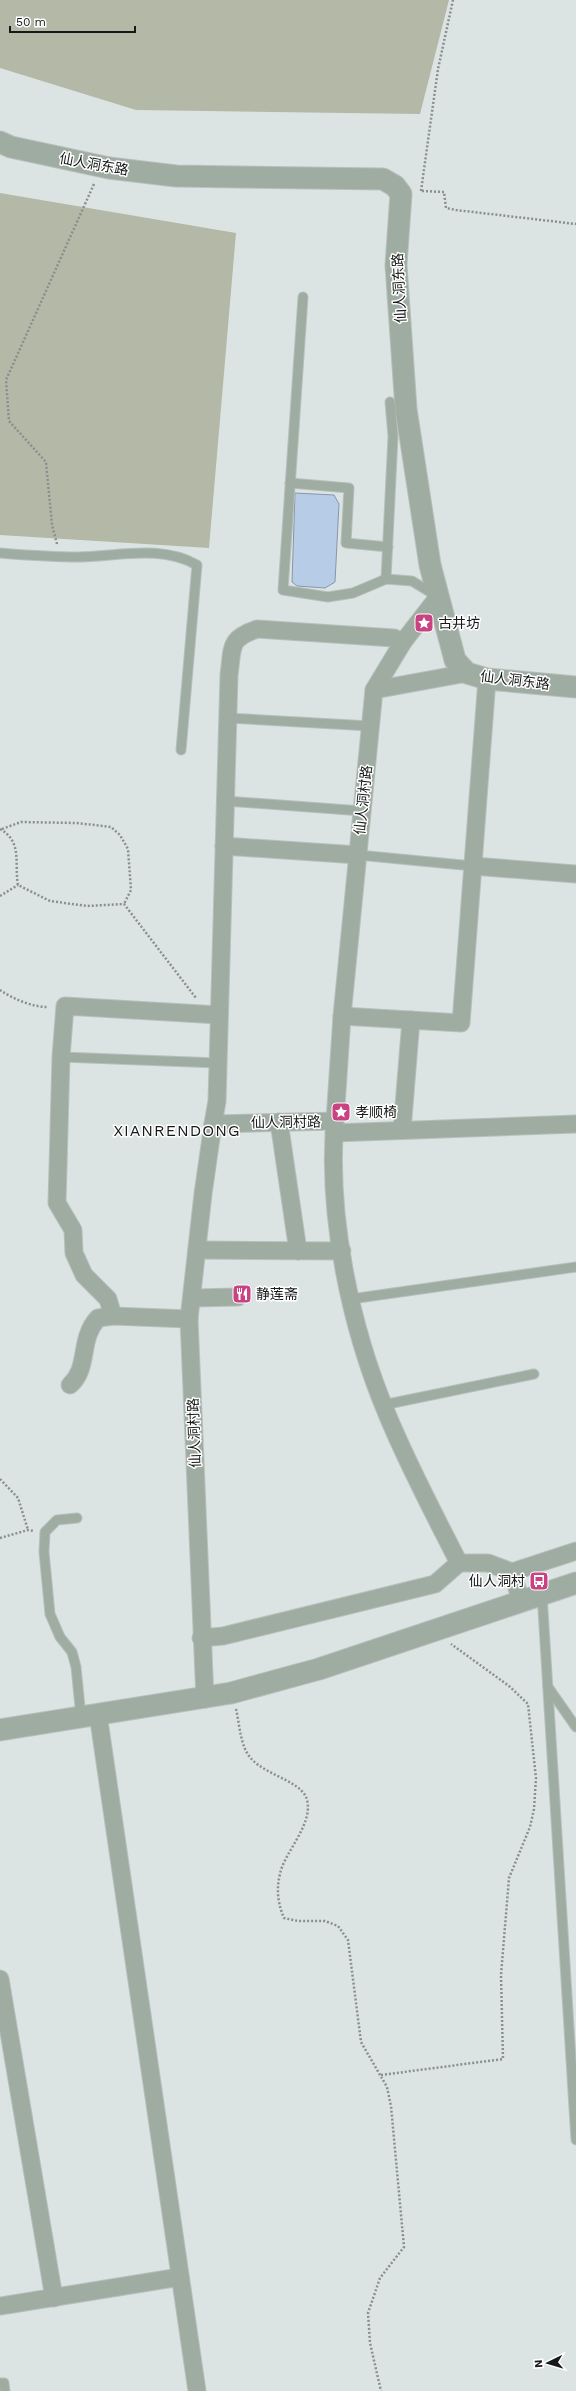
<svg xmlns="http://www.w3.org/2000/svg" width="576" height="2391" viewBox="0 0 576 2391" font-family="'Work Sans','Noto Sans SC',sans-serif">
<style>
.green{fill:#b3b9a6}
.water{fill:#b7cce7;stroke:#8796a9}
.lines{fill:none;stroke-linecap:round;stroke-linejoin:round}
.service-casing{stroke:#b8bfbe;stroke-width:11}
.minor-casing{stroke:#b8bfbe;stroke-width:19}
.tertiary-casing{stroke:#b8bfbe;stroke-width:23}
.path{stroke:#898f8e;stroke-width:2.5;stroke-dasharray:2 2;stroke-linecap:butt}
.service{stroke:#9faca2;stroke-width:9}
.minor{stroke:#9faca2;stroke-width:17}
.tertiary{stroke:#9faca2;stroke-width:21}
.labels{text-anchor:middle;stroke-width:3;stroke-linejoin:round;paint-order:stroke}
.street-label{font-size:14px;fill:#161918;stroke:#fff}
.poi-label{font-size:14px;fill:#161918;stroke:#fff;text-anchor:start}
.quarter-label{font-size:16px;letter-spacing:1px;fill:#161918;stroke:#fff}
</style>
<rect width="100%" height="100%" fill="#dce4e3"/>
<g class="green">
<path d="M0 0H449L420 114 136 110 0 68Z"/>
<path d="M0 193 236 233 209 548 0 535Z"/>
</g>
<path class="water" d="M295 493 334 495 339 504 335 582 325 588 297 586 292 582Z"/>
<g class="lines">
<defs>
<g id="service">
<path d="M303 297 283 590 328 597 353 593 386 579 412 581 435 595"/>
<path d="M290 483 349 488 346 543 388 547"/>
<path d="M0 553C26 555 51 557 77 557 117 557 160 544 197 565L181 750"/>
<path d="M386 579 393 436 390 402"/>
<path d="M228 718 370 726"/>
<path d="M226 801 362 811"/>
<path d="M358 855 473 866"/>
<path d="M61 1057 218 1063"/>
<path d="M351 1299 576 1267"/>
<path d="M383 1405 534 1374"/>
<path d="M77 1518 57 1520 45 1532 44 1552 50 1614 60 1637 72 1652 76 1667 81 1717"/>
<path d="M542 1594 576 2140"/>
<path d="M548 1687 576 1727"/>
<path d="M0 2383H4L5 2391"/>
</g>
<g id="minor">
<path d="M374 690 403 642 438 597"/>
<path d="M224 846 358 855"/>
<path d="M473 866 576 874"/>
<path d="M342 1016 461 1023 487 679"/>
<path d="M335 1121C327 1215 350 1326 387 1414 408 1465 434 1514 459 1563H488L512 1572"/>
<path d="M279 1122 298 1251"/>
<path d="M213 1124 217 1101 229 675C233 647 228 639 257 629L394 638 403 642"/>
<path d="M402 1130 411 1020"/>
<path d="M334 1133 576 1124"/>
<path d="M197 1250 342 1251"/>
<path d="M192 1298 238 1297"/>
<path d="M113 1316 108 1299 84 1275 74 1253 73 1230 57 1203 61 1057 65 1006 219 1015"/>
<path d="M70 1385C90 1367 78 1340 98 1318L113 1316 189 1319"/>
<path d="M521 1601 512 1572 576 1551"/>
<path d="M201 1638 223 1636 435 1584 459 1563"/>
<path d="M205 1699 189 1319 203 1194 213 1124 335 1121 342 1016 374 690 467 673"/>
<path d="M98 1714 197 2391"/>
<path d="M0 1979 54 2298"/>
<path d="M0 2306 180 2277"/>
</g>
<g id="tertiary">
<path d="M0 142 11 147 109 168 176 176 383 179 395 186 401 194 396 265 406 409 430 565 455 660 467 673 487 679 576 687"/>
<path d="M0 1730 231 1693 319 1669 576 1583"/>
</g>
</defs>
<use href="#service" class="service-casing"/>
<use href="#minor" class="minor-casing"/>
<use href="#tertiary" class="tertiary-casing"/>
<g class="path">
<path d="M421 191 438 69 453 0"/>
<path d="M422 191 444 192 446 208 456 210 576 224"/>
<path d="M57 544 52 525 46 462 9 421 6 380 94 184"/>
<path d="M0 829C23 842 14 863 18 885L50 901 87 906 124 904 196 998"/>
<path d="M2 829 21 822 77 823 111 827 120 835 128 849 131 890 124 904"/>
<path d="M0 896 18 885"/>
<path d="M0 990C13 999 32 1007 48 1007"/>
<path d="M0 1479 18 1498 28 1530"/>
<path d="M0 1538 28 1530 34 1531"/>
<path d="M236 1709C239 1722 240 1739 246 1751 257 1774 297 1778 306 1797 316 1822 284 1852 280 1874 276 1890 278 1904 284 1918L298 1921H325L338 1926 348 1940 361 2042 387 2087 391 2106 404 2247 380 2278 368 2313 370 2343 381 2391"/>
<path d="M381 2075 503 2059 501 1975 509 1878 530 1827 534 1809 536 1778 528 1704 509 1686 451 1644"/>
</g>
<use href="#service" class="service"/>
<use href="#minor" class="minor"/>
<use href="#tertiary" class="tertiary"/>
</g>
<defs>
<symbol id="sight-square" viewBox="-11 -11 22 22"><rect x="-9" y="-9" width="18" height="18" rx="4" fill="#c94282" stroke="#fff"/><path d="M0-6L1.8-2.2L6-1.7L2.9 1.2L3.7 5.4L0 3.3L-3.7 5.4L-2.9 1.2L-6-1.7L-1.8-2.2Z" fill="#fff"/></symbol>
<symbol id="restaurant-square" viewBox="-11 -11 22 22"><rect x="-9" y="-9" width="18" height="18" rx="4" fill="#c94282" stroke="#fff"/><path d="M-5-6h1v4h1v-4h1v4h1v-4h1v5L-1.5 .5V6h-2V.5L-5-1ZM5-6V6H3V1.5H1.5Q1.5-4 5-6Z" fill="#fff"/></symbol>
<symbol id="bus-square" viewBox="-11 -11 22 22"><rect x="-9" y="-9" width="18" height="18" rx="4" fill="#c94282" stroke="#fff"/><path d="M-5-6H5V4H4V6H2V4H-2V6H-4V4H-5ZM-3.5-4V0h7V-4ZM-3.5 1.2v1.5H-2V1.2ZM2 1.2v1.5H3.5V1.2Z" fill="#fff"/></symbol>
</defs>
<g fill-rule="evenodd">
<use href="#sight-square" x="413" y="612" width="22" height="22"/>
<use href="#sight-square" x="330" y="1101" width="22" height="22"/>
<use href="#restaurant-square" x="231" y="1283" width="22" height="22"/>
<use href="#bus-square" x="528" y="1570" width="22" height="22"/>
</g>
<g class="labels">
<g class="street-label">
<text transform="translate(94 164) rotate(10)" y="5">仙人洞东路</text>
<text transform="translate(399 288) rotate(-93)" y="5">仙人洞东路</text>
<text transform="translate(515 680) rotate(7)" y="5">仙人洞东路</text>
<text transform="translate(363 800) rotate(-84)" y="5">仙人洞村路</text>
<text transform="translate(286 1122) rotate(-1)" y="5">仙人洞村路</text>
<text transform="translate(194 1433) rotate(-92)" y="5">仙人洞村路</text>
</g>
<g class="poi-label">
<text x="438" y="628">古井坊</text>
<text x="355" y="1117">孝顺椅</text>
<text x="256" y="1299">静莲斋</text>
<text x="525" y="1586" text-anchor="end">仙人洞村</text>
</g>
<g class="quarter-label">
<text x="177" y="1136">XIANRENDONG</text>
</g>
</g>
<g transform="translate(548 2363) rotate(265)" stroke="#ffffff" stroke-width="3" paint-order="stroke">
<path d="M0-3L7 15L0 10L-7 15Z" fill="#161918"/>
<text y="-6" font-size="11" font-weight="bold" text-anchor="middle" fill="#161918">N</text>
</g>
<path d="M10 26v6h125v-6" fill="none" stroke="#161918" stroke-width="2"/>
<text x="16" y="26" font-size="12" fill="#161918" stroke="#ffffff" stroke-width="3" paint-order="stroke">50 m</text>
</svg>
